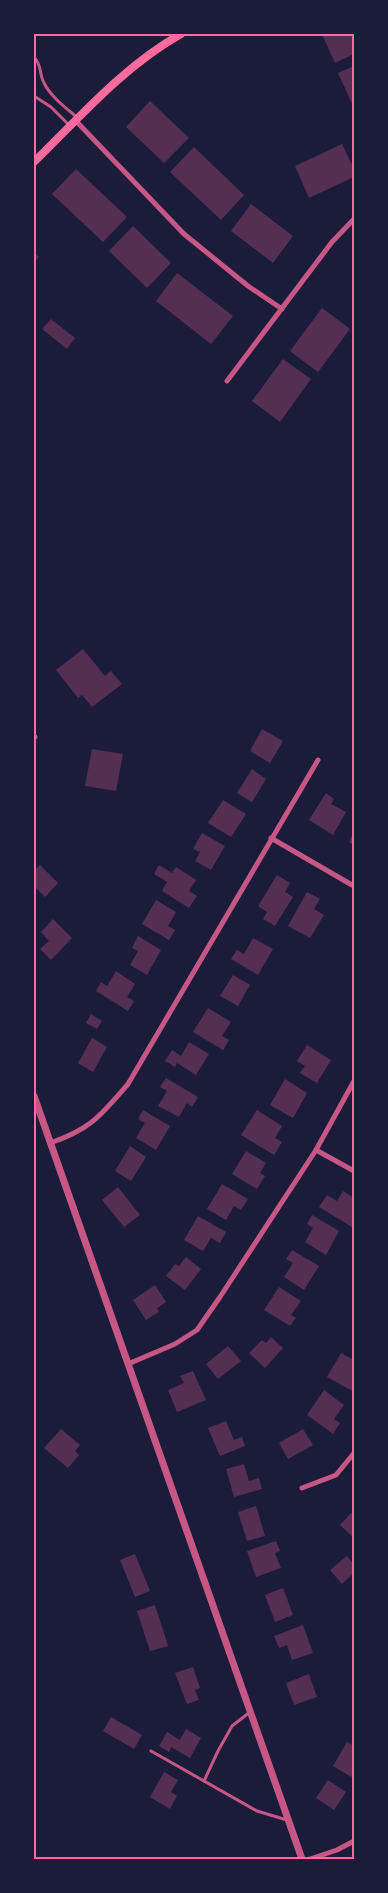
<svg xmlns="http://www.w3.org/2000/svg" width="388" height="1893" viewBox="0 0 388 1893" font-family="'Alegreya Sans',sans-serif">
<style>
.building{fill:#542f53}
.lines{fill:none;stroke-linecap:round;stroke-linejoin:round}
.service{stroke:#c65784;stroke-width:3}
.minor{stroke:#c65784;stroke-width:5}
.tertiary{stroke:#c65784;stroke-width:7}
.secondary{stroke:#ff6b9d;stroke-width:8}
.neatline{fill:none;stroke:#ff6b9d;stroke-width:2}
</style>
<rect width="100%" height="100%" fill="#1b1b3a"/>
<g class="building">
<path d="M322 34H354V54L335 63Z"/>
<path d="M354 66V108L338 73Z"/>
<path d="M150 101 189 138 164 163 126 127Z"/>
<path d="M342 144 354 169V177L309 198 295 166Z"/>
<path d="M194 147 244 195 221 220 170 172Z"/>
<path d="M76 169 127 217 103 242 52 194Z"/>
<path d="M251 204 293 236 273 263 231 231Z"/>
<path d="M133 226 171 263 147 288 109 251Z"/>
<path d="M34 253 39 257 34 263Z"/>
<path d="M177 273 233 316 211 344 156 301Z"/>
<path d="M322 308 350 329 318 372 290 351Z"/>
<path d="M51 319 75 338 67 349 42 329Z"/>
<path d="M283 359 311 379 280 422 252 401Z"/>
<path d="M83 649 105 676 111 671 122 684 92 707 82 695 78 698 56 670Z"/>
<path d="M262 729 283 741 270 763 250 751Z"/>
<path d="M92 749 123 754 116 791 85 786Z"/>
<path d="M252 769 266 779 252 802 237 793Z"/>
<path d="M326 793 334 799 331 804 346 812 333 835 309 820Z"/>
<path d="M223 800 246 814 231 837 208 823Z"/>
<path d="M354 832V846L349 842Z"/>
<path d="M202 833 225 846 211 870 195 861 200 852 193 849Z"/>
<path d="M40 865 58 883 45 897 34 886V871Z"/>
<path d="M159 865 172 873 176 867 196 880 189 891 197 896 189 908 162 891 167 882 154 874Z"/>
<path d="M277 875 290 883 285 892 293 897 275 926 263 919 267 912 258 906Z"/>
<path d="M307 892 320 899 314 909 324 915 310 938 288 926Z"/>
<path d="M156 900 176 912 168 926 175 930 169 940 142 924Z"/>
<path d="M53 919 72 938 51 960 40 949 49 941 41 932Z"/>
<path d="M138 936 161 950 147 975 130 965 138 951 132 948Z"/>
<path d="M253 938 273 949 258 975 231 959 237 950 244 954Z"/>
<path d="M116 971 135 984 127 997 134 1001 128 1011 96 991 101 982 107 986Z"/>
<path d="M233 975 250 985 238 1006 220 996Z"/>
<path d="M208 1008 231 1022 222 1036 229 1040 223 1050 193 1032Z"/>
<path d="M91 1014 102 1021 97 1029 86 1023Z"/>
<path d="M92 1038 107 1047 93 1072 78 1063Z"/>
<path d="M189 1042 209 1054 196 1075 177 1063 175 1067 165 1061 172 1050 181 1056Z"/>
<path d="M307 1045 331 1060 317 1083 300 1073 305 1066 297 1061Z"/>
<path d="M166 1078 198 1097 192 1107 187 1103 179 1117 158 1106 167 1091 160 1087Z"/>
<path d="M285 1079 307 1093 293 1118 270 1105Z"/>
<path d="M143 1110 170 1126 156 1150 136 1138 145 1123 138 1119Z"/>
<path d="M257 1110 282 1126 275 1138 282 1142 274 1155 241 1135Z"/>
<path d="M130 1146 146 1157 131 1181 115 1171Z"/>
<path d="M246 1151 266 1163 260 1173 265 1176 257 1189 232 1174Z"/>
<path d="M222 1184 248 1199 241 1210 234 1206 226 1220 207 1209Z"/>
<path d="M118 1187 140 1215 124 1227 102 1200Z"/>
<path d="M343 1191 354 1198V1223L352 1227 319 1207 327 1195 337 1201Z"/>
<path d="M312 1215 339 1231 326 1255 305 1242 313 1228 307 1224Z"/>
<path d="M198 1216 226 1232 220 1243 211 1238 203 1251 184 1240Z"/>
<path d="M292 1250 319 1266 304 1290 284 1277 293 1263 286 1259Z"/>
<path d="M186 1257 201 1269 185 1290 166 1276 175 1264 179 1266Z"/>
<path d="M155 1285 166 1302 157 1308 159 1312 146 1320 133 1300Z"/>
<path d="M279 1287 301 1301 291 1315 296 1318 290 1326 264 1310Z"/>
<path d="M271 1337 283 1348 265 1368 249 1353 262 1340 266 1343Z"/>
<path d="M228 1346 241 1361 218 1379 206 1364Z"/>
<path d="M341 1353 354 1360V1392L327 1377Z"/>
<path d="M193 1371 206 1400 177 1412 168 1390 184 1383 180 1376Z"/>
<path d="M324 1390 344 1405 334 1419 340 1423 333 1434 307 1415Z"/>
<path d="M226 1421 234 1440 242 1437 245 1446 220 1456 208 1428Z"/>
<path d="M61 1429 80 1445 75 1451 79 1455 68 1468 44 1448Z"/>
<path d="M303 1429 313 1445 288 1459 279 1443Z"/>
<path d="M244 1464 249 1481 259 1478 262 1489 234 1497 226 1469Z"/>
<path d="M256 1506 265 1536 247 1541 238 1512Z"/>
<path d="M351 1513 354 1516V1538L340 1525Z"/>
<path d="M276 1541 280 1551 275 1553 281 1568 256 1577 247 1551Z"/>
<path d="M135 1554 150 1591 135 1597 120 1560Z"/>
<path d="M347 1556 354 1565V1573L342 1584 330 1570Z"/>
<path d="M283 1588 293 1615 275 1622 265 1595Z"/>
<path d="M155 1605 168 1646 150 1651 137 1611Z"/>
<path d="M303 1625 313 1653 292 1660 287 1645 279 1648 274 1636Z"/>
<path d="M193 1667 200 1688 195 1690 199 1700 187 1704 175 1673Z"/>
<path d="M309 1674 317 1697 294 1705 286 1683Z"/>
<path d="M111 1717 142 1735 134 1749 103 1731Z"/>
<path d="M186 1729 201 1738 190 1758 171 1747 169 1752 159 1746 167 1732 180 1740Z"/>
<path d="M347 1742 354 1746V1772L351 1777 333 1766Z"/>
<path d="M164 1772 178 1780 171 1792 177 1796 170 1809 150 1797Z"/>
<path d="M328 1780 346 1792 334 1810 316 1798Z"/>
</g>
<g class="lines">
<g class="service">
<path d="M34 57C42 65 39 74 44 83 51 97 66 108 78 118"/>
<path d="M34 96 51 107 69 125"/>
<path d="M151 1751 257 1811 287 1820"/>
<path d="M204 1781 218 1751 232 1726 250 1712"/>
</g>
<g class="minor">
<path d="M76 121 184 234 248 286 282 309"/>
<path d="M227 381 332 242 354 219"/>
<path d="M34 738 35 737"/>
<path d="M271 838 352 885"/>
<path d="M50 1143C91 1129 100 1116 128 1084L318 760"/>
<path d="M316 1150 354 1171"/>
<path d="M128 1364 175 1344 197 1330 220 1297 316 1150 354 1081"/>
<path d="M302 1488 336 1475 354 1453"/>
<path d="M310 1859 337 1850 354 1841"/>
</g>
<path class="tertiary" d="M34 1096 302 1859"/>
<path class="secondary" d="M34 162C80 117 124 66 181 34"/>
</g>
<rect width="388" height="1893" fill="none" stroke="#1b1b3a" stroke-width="70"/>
<rect x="35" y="35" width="318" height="1823" class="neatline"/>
</svg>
